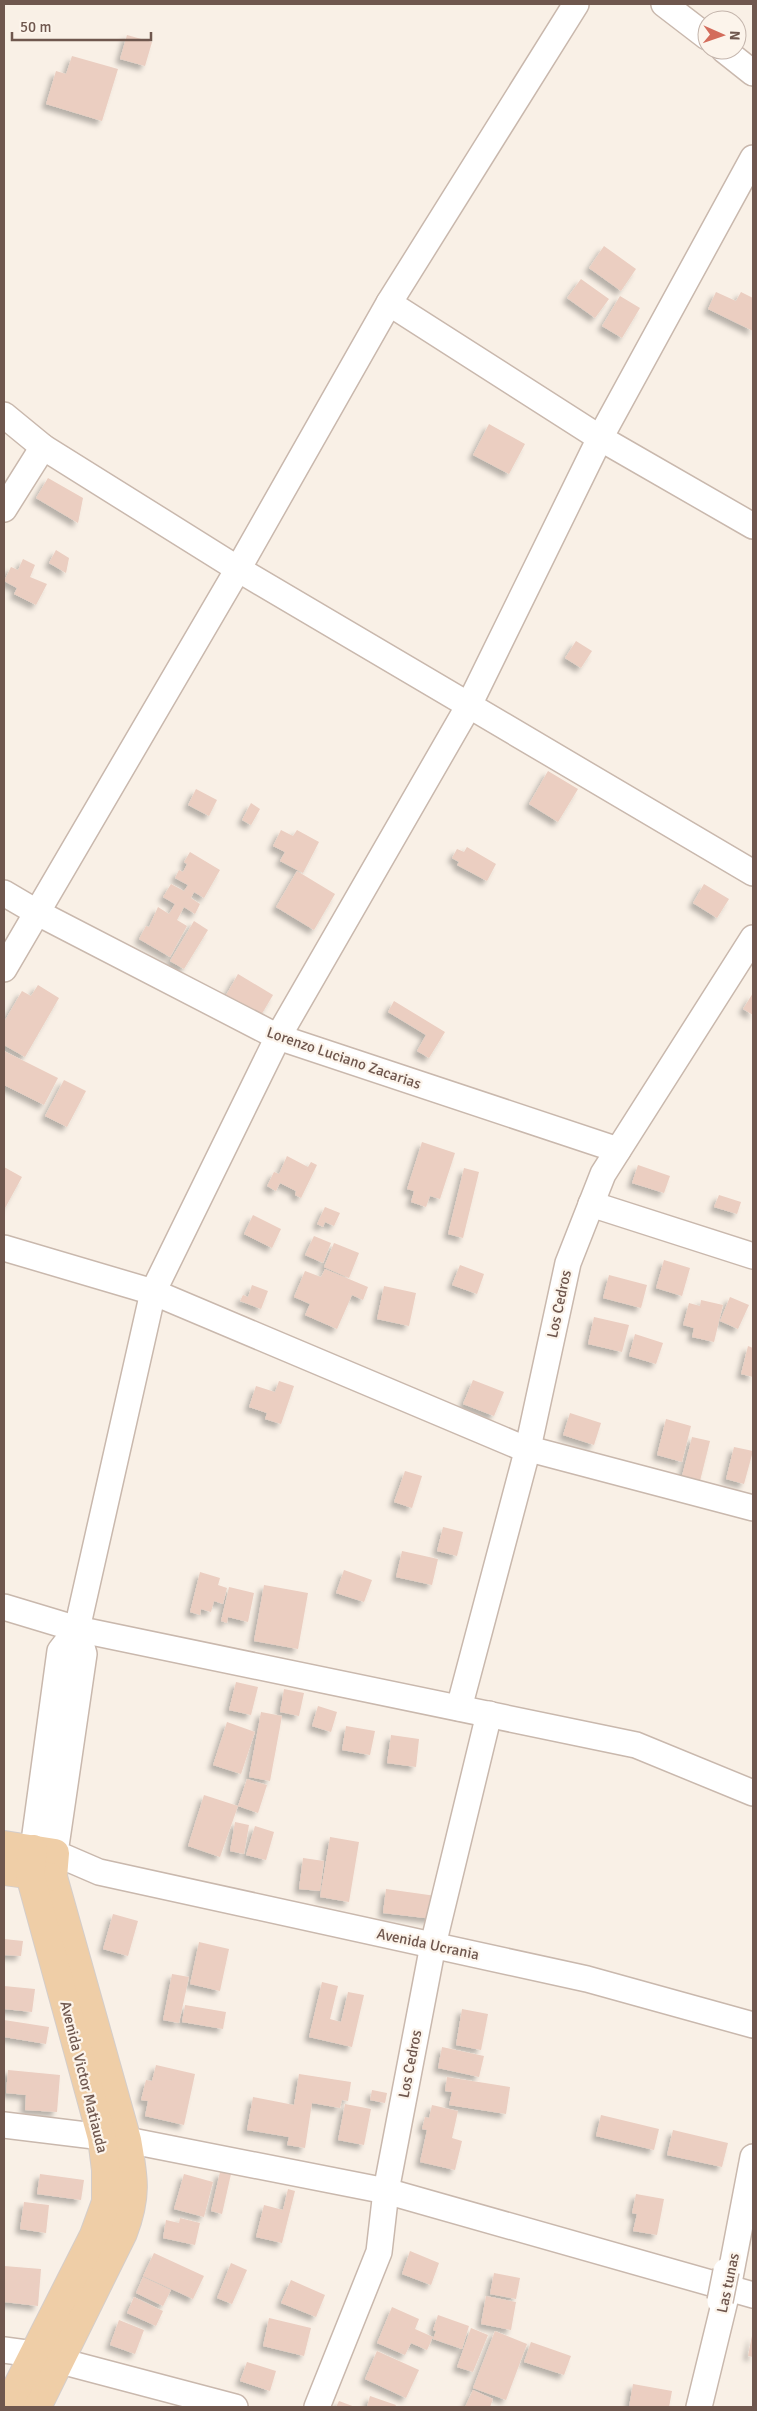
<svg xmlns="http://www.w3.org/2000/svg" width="757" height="2411" viewBox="0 0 757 2411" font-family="Signika,sans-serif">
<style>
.building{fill:#ebcec1;filter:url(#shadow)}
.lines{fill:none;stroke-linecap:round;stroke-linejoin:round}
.minor-casing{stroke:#c9b8ad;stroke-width:28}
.major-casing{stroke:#d4cdca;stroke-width:30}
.minor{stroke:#fff;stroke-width:25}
.major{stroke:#efcea7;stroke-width:28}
.minor-bridge-casing{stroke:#c9b8ad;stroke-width:28;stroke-linecap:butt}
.minor-bridge{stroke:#fff;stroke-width:25}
.labels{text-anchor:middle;stroke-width:4.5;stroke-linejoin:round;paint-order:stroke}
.street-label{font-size:15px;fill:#6f574e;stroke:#fcf4eb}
</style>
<defs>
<filter id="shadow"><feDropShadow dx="-4.5" dy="4.5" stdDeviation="2.5" flood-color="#0004"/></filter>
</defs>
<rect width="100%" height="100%" fill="#f9f0e6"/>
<g class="building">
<path d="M127 35 152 42 145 66 120 59Z"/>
<path d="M72 56 118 69 102 121 46 104 56 71 66 74Z"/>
<path d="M604 246 636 269 621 291 589 268Z"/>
<path d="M581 279 609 299 595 318 567 298Z"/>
<path d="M716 292 736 301 741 292 753 298V331L708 309Z"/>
<path d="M620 296 640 308 622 338 602 326Z"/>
<path d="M489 424 525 444 509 474 473 455Z"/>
<path d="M48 478 83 498 78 523 36 498Z"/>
<path d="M56 550 69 558 66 573 49 563Z"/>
<path d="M23 559 35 565 30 577 47 584 36 605 14 594 17 588 4 581 11 567 18 570Z"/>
<path d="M576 641 592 651 581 668 565 658Z"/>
<path d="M548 771 578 789 558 822 529 804Z"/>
<path d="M196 789 217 800 209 816 188 805Z"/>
<path d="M251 803 260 809 251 825 242 820Z"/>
<path d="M281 830 293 836 297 830 319 842 303 873 280 861 285 852 273 846Z"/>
<path d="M467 847 496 864 487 881 457 865 459 862 452 858 457 849 464 852Z"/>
<path d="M190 852 220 870 204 898 194 892 191 898 200 904 195 914 184 907 177 920 187 926 170 957 139 939 146 926 149 927 158 907 169 914 175 904 163 897 171 884 184 891 188 885 175 878 179 870 183 872 187 864 184 862Z"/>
<path d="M297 871 335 894 314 930 276 907Z"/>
<path d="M704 884 729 899 717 918 693 903Z"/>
<path d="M194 921 208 930 184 969 170 961Z"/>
<path d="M238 974 273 995 260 1017 225 997Z"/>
<path d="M38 985 59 998 25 1057 4 1045V1022L22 991 31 996Z"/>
<path d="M753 993V1015L743 1009Z"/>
<path d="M394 1001 445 1032 429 1058 417 1051 426 1035 388 1012Z"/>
<path d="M4 1051 58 1078 44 1105 4 1085Z"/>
<path d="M64 1080 86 1091 67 1127 45 1116Z"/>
<path d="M422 1142 455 1153 440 1199 430 1196 426 1207 411 1202 414 1191 407 1189Z"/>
<path d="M287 1156 308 1167 311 1162 317 1165 301 1198 295 1195 296 1191 280 1183 276 1191 267 1186 274 1172 279 1174Z"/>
<path d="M638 1165 670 1176 664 1193 632 1183Z"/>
<path d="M4 1167 22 1177 4 1210Z"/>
<path d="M464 1168 479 1172 463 1238 448 1234Z"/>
<path d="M719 1195 741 1202 737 1214 714 1207Z"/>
<path d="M325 1207 340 1213 334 1226 325 1222 323 1227 317 1224Z"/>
<path d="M253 1215 281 1229 272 1248 244 1234Z"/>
<path d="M314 1236 331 1243 323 1263 305 1255Z"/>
<path d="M334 1243 359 1253 349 1278 324 1267Z"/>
<path d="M664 1260 690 1268 682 1296 656 1288Z"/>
<path d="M460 1265 484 1274 477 1294 452 1285Z"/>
<path d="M325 1269 368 1287 363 1300 352 1295 337 1329 305 1315 310 1304 294 1297 305 1271 321 1277Z"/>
<path d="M609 1275 647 1285 641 1308 603 1298Z"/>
<path d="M252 1285 268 1291 261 1309 240 1301 243 1295 248 1297Z"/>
<path d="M384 1286 416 1293 409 1326 377 1319Z"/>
<path d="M730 1297 749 1305 738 1329 720 1321Z"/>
<path d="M701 1300 723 1305 714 1342 692 1337 694 1328 683 1325 689 1303 700 1306Z"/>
<path d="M594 1317 629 1325 622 1352 588 1344Z"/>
<path d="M635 1334 663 1343 656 1364 629 1356Z"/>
<path d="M748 1346 753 1348V1377L741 1374Z"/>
<path d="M473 1380 504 1392 494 1416 463 1404Z"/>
<path d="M279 1381 294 1386 281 1424 265 1419 267 1413 249 1407 256 1386 275 1392Z"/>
<path d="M570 1413 601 1423 594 1445 563 1435Z"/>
<path d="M666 1419 691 1426 682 1462 657 1455Z"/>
<path d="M692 1437 710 1441 700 1481 682 1476Z"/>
<path d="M734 1447 753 1451 744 1484 726 1479Z"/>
<path d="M405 1471 422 1476 412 1508 394 1502Z"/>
<path d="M443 1527 463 1532 457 1556 437 1551Z"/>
<path d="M402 1551 438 1559 432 1585 396 1577Z"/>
<path d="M344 1570 372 1580 364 1602 336 1593Z"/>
<path d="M200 1572 220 1578 218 1585 227 1588 223 1604 214 1601 211 1612 201 1609 200 1615 190 1612Z"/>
<path d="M264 1585 308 1593 298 1649 254 1641Z"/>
<path d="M229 1587 254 1593 248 1622 228 1617 227 1623 221 1621Z"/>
<path d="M236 1682 258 1687 251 1715 229 1710Z"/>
<path d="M284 1689 304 1693 299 1716 280 1712Z"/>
<path d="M318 1706 337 1712 331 1732 312 1726Z"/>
<path d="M261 1712 282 1716 270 1781 249 1777Z"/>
<path d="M227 1722 255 1732 241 1774 213 1765Z"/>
<path d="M346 1726 375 1731 370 1755 342 1750Z"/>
<path d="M391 1735 419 1739 416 1767 387 1763Z"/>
<path d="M247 1779 267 1785 258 1813 238 1806Z"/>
<path d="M204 1795 238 1806 220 1857 188 1846Z"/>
<path d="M235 1822 249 1825 244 1854 230 1851Z"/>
<path d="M255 1826 274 1832 266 1860 246 1855Z"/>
<path d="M330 1837 359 1842 349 1902 320 1897Z"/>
<path d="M303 1858 324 1861 320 1891 299 1889Z"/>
<path d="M386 1889 436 1896 433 1919 383 1913Z"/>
<path d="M113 1914 138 1921 128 1956 103 1949Z"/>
<path d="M4 1939 23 1941 21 1956 4 1955Z"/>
<path d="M199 1942 229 1949 220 1991 190 1984Z"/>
<path d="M172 1974 189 1977 179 2023 163 2020Z"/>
<path d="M322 1982 338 1986 330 2019 341 2022 348 1992 364 1995 352 2047 309 2037Z"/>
<path d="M4 1986 35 1989 32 2012 4 2009Z"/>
<path d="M185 2005 226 2012 223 2029 182 2022Z"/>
<path d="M462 2009 488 2014 481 2050 456 2045Z"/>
<path d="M4 2020 49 2027 46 2044 4 2037Z"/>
<path d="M442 2047 484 2056 479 2077 438 2068Z"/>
<path d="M156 2065 195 2074 184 2125 145 2116 148 2101 141 2100 146 2080 152 2081Z"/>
<path d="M8 2070 60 2075 57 2112 25 2110 26 2095 6 2093Z"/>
<path d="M299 2074 351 2082 348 2101 342 2100 340 2108 312 2103 305 2148 287 2145 289 2137 247 2130 253 2097 294 2105Z"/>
<path d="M447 2077 510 2087 506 2114 449 2105 452 2092 445 2091Z"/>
<path d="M372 2090 387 2093 385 2103 370 2100Z"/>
<path d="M345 2104 371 2109 364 2145 338 2140Z"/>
<path d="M432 2105 458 2111 452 2138 462 2141 455 2170 420 2162 427 2130 422 2129 425 2117 429 2118Z"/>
<path d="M601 2115 659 2129 654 2150 596 2136Z"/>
<path d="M673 2130 728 2143 722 2167 667 2155Z"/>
<path d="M220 2172 231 2174 222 2214 211 2211Z"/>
<path d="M40 2174 84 2180 81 2200 37 2194Z"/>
<path d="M184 2174 213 2182 204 2217 174 2209Z"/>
<path d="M288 2189 295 2191 282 2243 256 2237 264 2205 283 2210Z"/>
<path d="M636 2194 664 2199 657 2235 633 2231 637 2214 632 2213Z"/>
<path d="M24 2202 49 2205 46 2233 20 2229Z"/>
<path d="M180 2218 200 2223 195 2245 163 2238 166 2220 179 2223Z"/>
<path d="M410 2251 439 2263 431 2285 402 2274Z"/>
<path d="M154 2253 204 2276 193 2299 143 2276Z"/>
<path d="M231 2263 247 2270 232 2304 217 2298Z"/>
<path d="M4 2266 41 2269 38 2306 4 2302Z"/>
<path d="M494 2273 520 2278 516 2299 490 2294Z"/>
<path d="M143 2277 171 2290 163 2306 136 2293Z"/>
<path d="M291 2280 325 2295 316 2317 281 2303Z"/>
<path d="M486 2296 516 2302 511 2330 481 2324Z"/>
<path d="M134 2297 163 2311 156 2326 127 2313Z"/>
<path d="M392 2307 419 2319 415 2329 433 2337 427 2350 411 2343 405 2355 377 2343Z"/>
<path d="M438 2315 469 2326 462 2349 433 2339 436 2331 433 2330Z"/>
<path d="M269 2318 311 2328 304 2356 263 2346Z"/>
<path d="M119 2320 144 2330 135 2354 110 2345Z"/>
<path d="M471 2328 488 2335 473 2372 457 2367Z"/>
<path d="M495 2331 527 2344 506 2400 473 2388Z"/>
<path d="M752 2336H753V2357L748 2356Z"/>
<path d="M531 2342 571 2356 564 2375 524 2362Z"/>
<path d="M377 2351 419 2370 406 2398 365 2379Z"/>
<path d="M247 2362 276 2371 270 2391 240 2381Z"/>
<path d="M633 2384 672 2391 669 2407H629Z"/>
<path d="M473 2390 493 2399 490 2407H465Z"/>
<path d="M370 2396 396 2405 395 2407H367Z"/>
<path d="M339 2401 355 2407H336Z"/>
</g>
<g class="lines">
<defs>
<g id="minor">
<path d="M664 4 707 37"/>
<path d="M724 50 753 73"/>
<path d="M389 303 600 438 753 526"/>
<path d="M4 415 43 447 238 569 753 873"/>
<path d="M4 509 43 447"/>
<path d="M4 893 38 913 278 1037 618 1150"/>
<path d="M4 969 238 569 389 303 576 4"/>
<path d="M591 1204 753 1256"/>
<path d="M4 1248 153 1292 518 1446 753 1508"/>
<path d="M4 1607 77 1629 636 1745 753 1793"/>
<path d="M77 1629 153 1292 278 1037 468 707 600 438 753 158"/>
<path d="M459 1708 528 1448 568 1263 603 1174 753 938"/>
<path d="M33 1849 60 1651 77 1629 84 1654 55 1853 99 1872 587 1979 753 2025"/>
<path d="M4 2125 127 2140 386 2191 753 2295"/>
<path d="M4 2350 34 2354 235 2407"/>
<path d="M317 2407 379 2252 386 2191 433 1945 489 1714"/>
<path d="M699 2407 728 2288 753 2157"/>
</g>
<g id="major">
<path d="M4 1845 55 1853 53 1877 127 2140C134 2179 137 2196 123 2233L37 2407"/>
<path d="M4 1871 49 1877"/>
<path d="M7 2407 94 2235 106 2202V2170L102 2138 30 1875 33 1849"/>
</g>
</defs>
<use href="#minor" class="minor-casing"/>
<use href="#major" class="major-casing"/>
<use href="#minor" class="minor"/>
<use href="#major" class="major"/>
<defs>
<path id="minor-bridge" d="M720 2301 726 2271"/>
</defs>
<use href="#minor-bridge" class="minor-bridge-casing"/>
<use href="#minor-bridge" class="minor-bridge"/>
</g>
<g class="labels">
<g class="street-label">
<text transform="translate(344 1058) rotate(19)" y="5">Lorenzo Luciano Zacarias</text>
<text transform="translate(559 1304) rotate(-78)" y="5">Los Cedros</text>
<text transform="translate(428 1944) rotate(12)" y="5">Avenida Ucrania</text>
<text transform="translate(410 2064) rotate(-79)" y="5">Los Cedros</text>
<text transform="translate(84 2077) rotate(76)" y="5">Avenida Victor Matiauda</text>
<text transform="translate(728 2283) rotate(-78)" y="5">Las tunas</text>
</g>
</g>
<rect width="757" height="2411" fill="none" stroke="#6f574e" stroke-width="10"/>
<g transform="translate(722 35) rotate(92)"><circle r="24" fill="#fcf4eb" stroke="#c4b5ac"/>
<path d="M0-4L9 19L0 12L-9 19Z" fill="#d36c5b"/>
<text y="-8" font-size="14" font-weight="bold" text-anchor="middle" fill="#6f574e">N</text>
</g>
<path d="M12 32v8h139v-8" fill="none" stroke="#6f574e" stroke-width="2.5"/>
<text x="20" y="32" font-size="15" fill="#6f574e" stroke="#fcf4eb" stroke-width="4" paint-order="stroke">50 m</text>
</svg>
